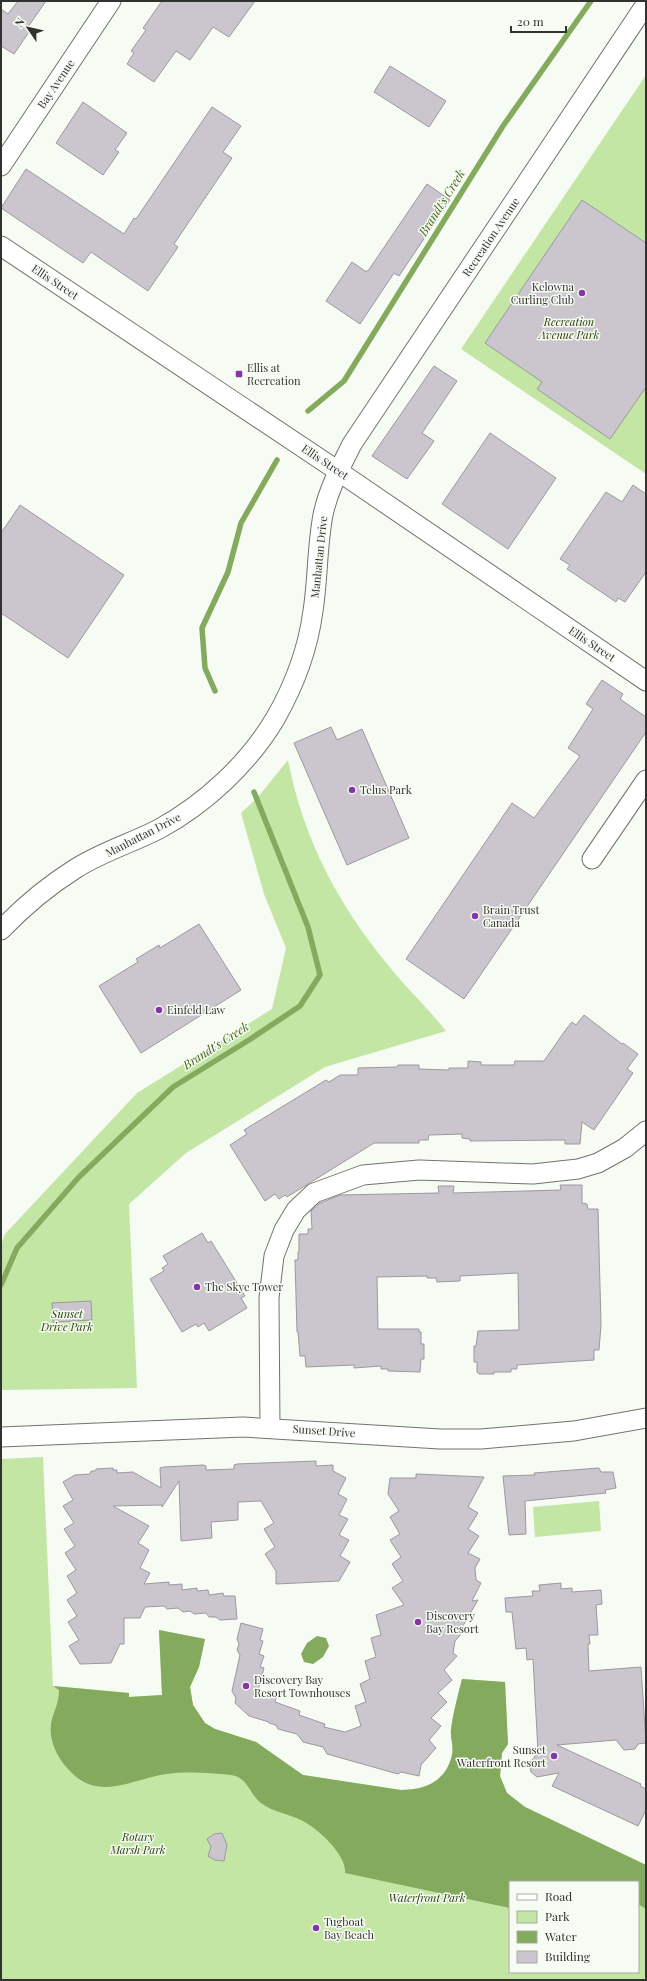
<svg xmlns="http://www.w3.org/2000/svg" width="647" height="1981" viewBox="0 0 647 1981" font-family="'Playfair Display',serif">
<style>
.green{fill:#c3e6a5;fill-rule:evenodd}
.water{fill:#83aa5d}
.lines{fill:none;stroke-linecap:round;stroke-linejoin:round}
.stream{stroke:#83aa5d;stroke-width:5.5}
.building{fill:#cbc6cd;stroke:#9c989f}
.minor-casing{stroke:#71756e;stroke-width:21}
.minor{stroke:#fff;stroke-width:19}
.poi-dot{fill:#8436a7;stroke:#f6fbf3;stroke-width:1.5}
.labels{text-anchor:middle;stroke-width:3;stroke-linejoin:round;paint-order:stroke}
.street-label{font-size:11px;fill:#313330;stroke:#f6fbf3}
.poi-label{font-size:11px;fill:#313330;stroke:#f6fbf3;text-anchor:start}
.park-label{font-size:11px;font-style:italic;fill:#263f05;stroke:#f6fbf3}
.water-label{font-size:12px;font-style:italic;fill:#406311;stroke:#f6fbf3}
</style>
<rect width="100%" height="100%" fill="#f6fbf3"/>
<g class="green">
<path d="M646 75V474L461 349Z"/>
<path d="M288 760C303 838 338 905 388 965 406 988 428 1008 446 1031L325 1067 186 1153 129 1204 137 1388 1 1390V1245L5 1234 137 1093 272 1009 286 948 264 894 241 813 258 797Z"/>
<path d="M43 1457 53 1686 129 1693V1697L162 1695 159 1630 205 1639 199 1667 190 1687 193 1705 205 1723 215 1729 256 1742 303 1775 401 1790C426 1790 446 1781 452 1755 454 1746 450 1738 451 1730 453 1713 458 1695 462 1679L505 1682 508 1744 502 1753 500 1776 507 1793 525 1807 646 1865V1980H1V1459ZM510 1882H638V1972H510Z"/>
<path d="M599 1501 601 1531 535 1537 533 1507Z"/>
</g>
<g class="water">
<path d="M159 1630 205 1639 199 1667 190 1687 193 1705 205 1723 215 1729 256 1742 303 1775 401 1790C426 1790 446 1781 452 1755 454 1746 450 1738 451 1730 453 1713 458 1695 462 1679L505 1682 508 1744 502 1753 500 1776 507 1793 525 1807 646 1865V1909L638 1904V1882H510V1908L345 1873C347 1855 318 1829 303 1821 289 1814 273 1812 261 1803 249 1794 248 1777 231 1775 213 1773 185 1771 167 1774 131 1779 98 1803 68 1769 56 1756 47 1737 52 1719 55 1709 59 1702 59 1690L53 1686 129 1693V1697L162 1695Z"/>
<path d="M317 1636 326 1638 329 1646 323 1657 313 1664 304 1662 301 1654 307 1643Z"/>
</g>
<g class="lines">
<g class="stream">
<path d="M308 411 344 381 503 126 591 1"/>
<path d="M215 691 205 668 202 628 228 572 241 523 277 460"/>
<path d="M1 1285 17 1248 79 1177 173 1087 249 1040 300 1006 320 975 308 927 254 792"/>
</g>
</g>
<g class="building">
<path d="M18 1H46L28 27 31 29 14 54 1 46V9L8 14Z"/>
<path d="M162 1H255L229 37 213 27 190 60 176 51 154 82 127 64 134 53 131 51 146 30 143 28Z"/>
<path d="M390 66 446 101 429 127 374 92Z"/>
<path d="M83 102 127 133 115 150 119 152 103 175 56 143Z"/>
<path d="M212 107 241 126 223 152 232 158 174 244 178 247 148 291 91 252 83 263 1 208 26 169 124 234 134 218 136 219Z"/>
<path d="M427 184 450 200 399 276 394 273 360 324 326 301 352 262 365 271H368Z"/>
<path d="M582 200 646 243V387L610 439 537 389 542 382 485 343Z"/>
<path d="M434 366 457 381 422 433 434 441 407 479 372 456Z"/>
<path d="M490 433 556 478 508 549 442 504Z"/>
<path d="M633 485 646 494V572L625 602 618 598 616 602 567 569 570 565 560 559 606 492 622 502Z"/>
<path d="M20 505 124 575 68 658 1 613V533Z"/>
<path d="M602 680 623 694 620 699 646 717V732L464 999 406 959 512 803 534 818 580 756 568 748 593 709 586 704Z"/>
<path d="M331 727 337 740 362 729 409 838 347 865 294 743Z"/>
<path d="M199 924 241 990 141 1053 99 986 138 962 136 959 159 945 160 948Z"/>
<path d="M584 1015 622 1044 623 1043 638 1054 627 1069 633 1073 594 1130 582 1122 580 1144H565V1140L470 1141V1139L462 1138V1134L429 1135 428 1140H419V1143H374L287 1197 285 1195 279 1199 275 1194 265 1201 230 1145 247 1134 244 1130 326 1080 329 1082 340 1075H358V1068L397 1067 398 1065H419V1069L449 1070V1068H468V1061L481 1062V1065H514L515 1061H544L567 1028 572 1022 576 1025Z"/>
<path d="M560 1185H582V1203L587 1204 588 1209H598L601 1325 599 1350H594V1360L517 1365V1369H511V1372H494V1374H479L477 1372V1362H474V1346H476L478 1331 519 1330 518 1273 460 1276V1281L437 1282 436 1278H427V1276L377 1277 378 1329H419V1332H421V1344H424V1359H421L420 1372 388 1371V1369H381V1366L354 1368V1365L306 1367 305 1356H300L298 1332H297L295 1260H298V1252H299V1234H308V1229H312L311 1211 320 1203 340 1195 439 1193 438 1186H454L453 1193 561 1190Z"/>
<path d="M202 1233 208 1243 211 1241 245 1296 241 1298 247 1308 209 1331 204 1323 198 1327 196 1324 182 1332 150 1279 164 1271 162 1268 168 1264 163 1256Z"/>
<path d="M91 1301 92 1320 53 1322 52 1303Z"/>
<path d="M316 1461V1466L333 1465V1471L346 1478 338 1494 347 1499 339 1515 348 1519 339 1535 349 1540 340 1556 350 1562 339 1581 276 1584V1571L265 1554 275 1547 264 1529 274 1523 261 1501 238 1502V1520L211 1522 212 1538 181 1541 179 1481 162 1507V1505L113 1506 149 1526 138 1543 149 1550 140 1568 150 1573 144 1584 169 1582V1585L182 1584V1590L197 1588V1591L208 1590 209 1595 223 1593 224 1596H235L237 1619 220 1620 216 1617H209L206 1613 194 1614 190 1611 183 1612 178 1608 167 1609 164 1606 145 1607 140 1618H124V1644H120L111 1663 80 1664 69 1646 79 1640 68 1622 77 1616 67 1600 77 1593 67 1576 76 1570 65 1553 75 1546 64 1529 74 1523 63 1506 73 1500 63 1482 75 1475 90 1474 91 1471H95L96 1469 113 1468V1470H117V1473L133 1472 161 1488 160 1468 164 1467 203 1465 206 1466V1470L234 1469V1465L237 1464Z"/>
<path d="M599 1468 601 1472H613L616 1488 605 1490 606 1493 525 1501 526 1534 509 1535 503 1476 535 1475 534 1473Z"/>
<path d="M416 1474 484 1477 468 1507 478 1513 468 1529 479 1536 468 1553 480 1559 475 1568 476 1580 481 1583 472 1601 478 1600 460 1631 462 1633 455 1641 453 1653 457 1656 444 1670 452 1680 438 1693 447 1702 431 1718 441 1726 429 1740 436 1748 421 1765 419 1776 401 1772 398 1774 327 1754 323 1747 303 1742 297 1734 278 1729 276 1725 269 1723V1722L249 1716 235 1703 236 1698 232 1691 240 1655 237 1650 239 1644 237 1639 241 1623 263 1629 260 1640 263 1641 259 1654 264 1656 260 1667 264 1668 258 1690 277 1695 275 1702 300 1711 299 1715 325 1724 324 1727 345 1732 361 1726 355 1706 366 1702 360 1684 370 1679 365 1661 376 1657 371 1638 381 1635 376 1615 404 1605 392 1588 403 1581 392 1564 401 1557 390 1540 400 1534 390 1517 399 1511 388 1494 390 1478H416Z"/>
<path d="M561 1583V1589L572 1588V1592L601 1590 602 1604 596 1605 598 1635H589L590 1644H588L589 1671 641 1667 646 1743 638 1744 635 1749 624 1750 616 1740 557 1745 641 1784 640 1786 646 1789V1810L638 1826 552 1786 559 1773 537 1777 531 1772 529 1764 538 1752 533 1659 527 1660 526 1648 516 1649 512 1612H506L505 1598 533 1596 532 1591H540L539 1585Z"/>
<path d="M222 1833 227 1845 224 1861 215 1860 208 1856 211 1847 207 1839 214 1834Z"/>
</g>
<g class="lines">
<defs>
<g id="minor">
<path d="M1 166 111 1"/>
<path d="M1 246 338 471 646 681"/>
<path d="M592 859 646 780"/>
<path d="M1 930C23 907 48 886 75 869 101 852 132 843 159 829 205 804 248 764 275 719 294 686 308 649 313 611 318 579 317 546 323 515 328 490 341 466 352 444L646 4"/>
<path d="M270 1428 269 1298 274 1256 284 1230 296 1210 314 1193 363 1175 419 1170 533 1174 578 1169 598 1163 625 1148 646 1131"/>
<path d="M1 1437 243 1427 440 1439H481L574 1431 646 1418"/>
</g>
</defs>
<use href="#minor" class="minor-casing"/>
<use href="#minor" class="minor"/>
</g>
<g class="poi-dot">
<circle cx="582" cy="293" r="4"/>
<rect x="235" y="370" width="8" height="8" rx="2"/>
<circle cx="352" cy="790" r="4"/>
<circle cx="475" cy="916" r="4"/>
<circle cx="159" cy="1010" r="4"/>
<circle cx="197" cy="1287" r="4"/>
<circle cx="418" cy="1622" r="4"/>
<circle cx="246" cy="1686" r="4"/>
<circle cx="554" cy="1756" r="4"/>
<circle cx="316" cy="1928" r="4"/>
</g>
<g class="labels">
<g class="street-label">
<text transform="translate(56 84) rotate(-56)" y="4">Bay Avenue</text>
<text transform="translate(491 237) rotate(-56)" y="4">Recreation Avenue</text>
<text transform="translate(55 282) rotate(34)" y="4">Ellis Street</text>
<text transform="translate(325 462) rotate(34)" y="4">Ellis Street</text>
<text transform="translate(319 557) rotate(-84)" y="4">Manhattan Drive</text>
<text transform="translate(592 644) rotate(34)" y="4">Ellis Street</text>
<text transform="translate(143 835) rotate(-27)" y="4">Manhattan Drive</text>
<text transform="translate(324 1431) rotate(4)" y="4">Sunset Drive</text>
</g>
<g class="poi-label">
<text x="574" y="291" text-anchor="end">Kelowna<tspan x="574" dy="13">Curling Club</tspan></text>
<text x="247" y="372">Ellis at<tspan x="247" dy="13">Recreation</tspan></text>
<text x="360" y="794">Telus Park</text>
<text x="483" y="914">Brain Trust<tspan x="483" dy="13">Canada</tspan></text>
<text x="167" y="1014">Einfeld Law</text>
<text x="205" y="1291">The Skye Tower</text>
<text x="426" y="1620">Discovery<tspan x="426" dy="13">Bay Resort</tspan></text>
<text x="254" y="1684">Discovery Bay<tspan x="254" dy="13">Resort Townhouses</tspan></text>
<text x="546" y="1754" text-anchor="end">Sunset<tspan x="546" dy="13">Waterfront Resort</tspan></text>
<text x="324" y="1926">Tugboat<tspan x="324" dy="13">Bay Beach</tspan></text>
</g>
<g class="park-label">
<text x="569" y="326">Recreation<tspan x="569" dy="13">Avenue Park</tspan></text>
<text x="67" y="1318">Sunset<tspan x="67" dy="13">Drive Park</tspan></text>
<text x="138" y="1841">Rotary<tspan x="138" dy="13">Marsh Park</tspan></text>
<text x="427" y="1902">Waterfront Park</text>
</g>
<g class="water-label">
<text transform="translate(442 203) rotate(-58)" y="4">Brandt's Creek</text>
<text transform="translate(216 1046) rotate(-33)" y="4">Brandt's Creek</text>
</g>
</g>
<rect width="647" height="1981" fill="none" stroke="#313330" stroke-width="4"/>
<rect x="509" y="1881" width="130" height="92" fill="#f6fbf3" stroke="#a7aba5"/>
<rect x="517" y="1894" width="20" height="6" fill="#ffffff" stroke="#a7aba5"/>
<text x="545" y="1901" font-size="12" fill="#313330">Road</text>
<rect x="517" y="1911" width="20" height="12" fill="#c3e6a5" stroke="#a7aba5"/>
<text x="545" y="1921" font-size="12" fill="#313330">Park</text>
<rect x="517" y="1931" width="20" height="12" fill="#83aa5d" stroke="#a7aba5"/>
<text x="545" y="1941" font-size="12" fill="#313330">Water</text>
<rect x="517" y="1951" width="20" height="12" fill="#cbc6cd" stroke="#a7aba5"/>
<text x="545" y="1961" font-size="12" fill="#313330">Building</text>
<g transform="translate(28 28) rotate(304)" stroke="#f6fbf3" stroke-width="3" paint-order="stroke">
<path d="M0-3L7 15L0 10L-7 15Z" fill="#313330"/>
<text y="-6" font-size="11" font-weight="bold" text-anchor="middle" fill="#313330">N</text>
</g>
<path d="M511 26v6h55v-6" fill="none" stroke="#313330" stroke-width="2"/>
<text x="517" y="26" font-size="12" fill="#313330" stroke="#f6fbf3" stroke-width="3" paint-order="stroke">20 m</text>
</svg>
